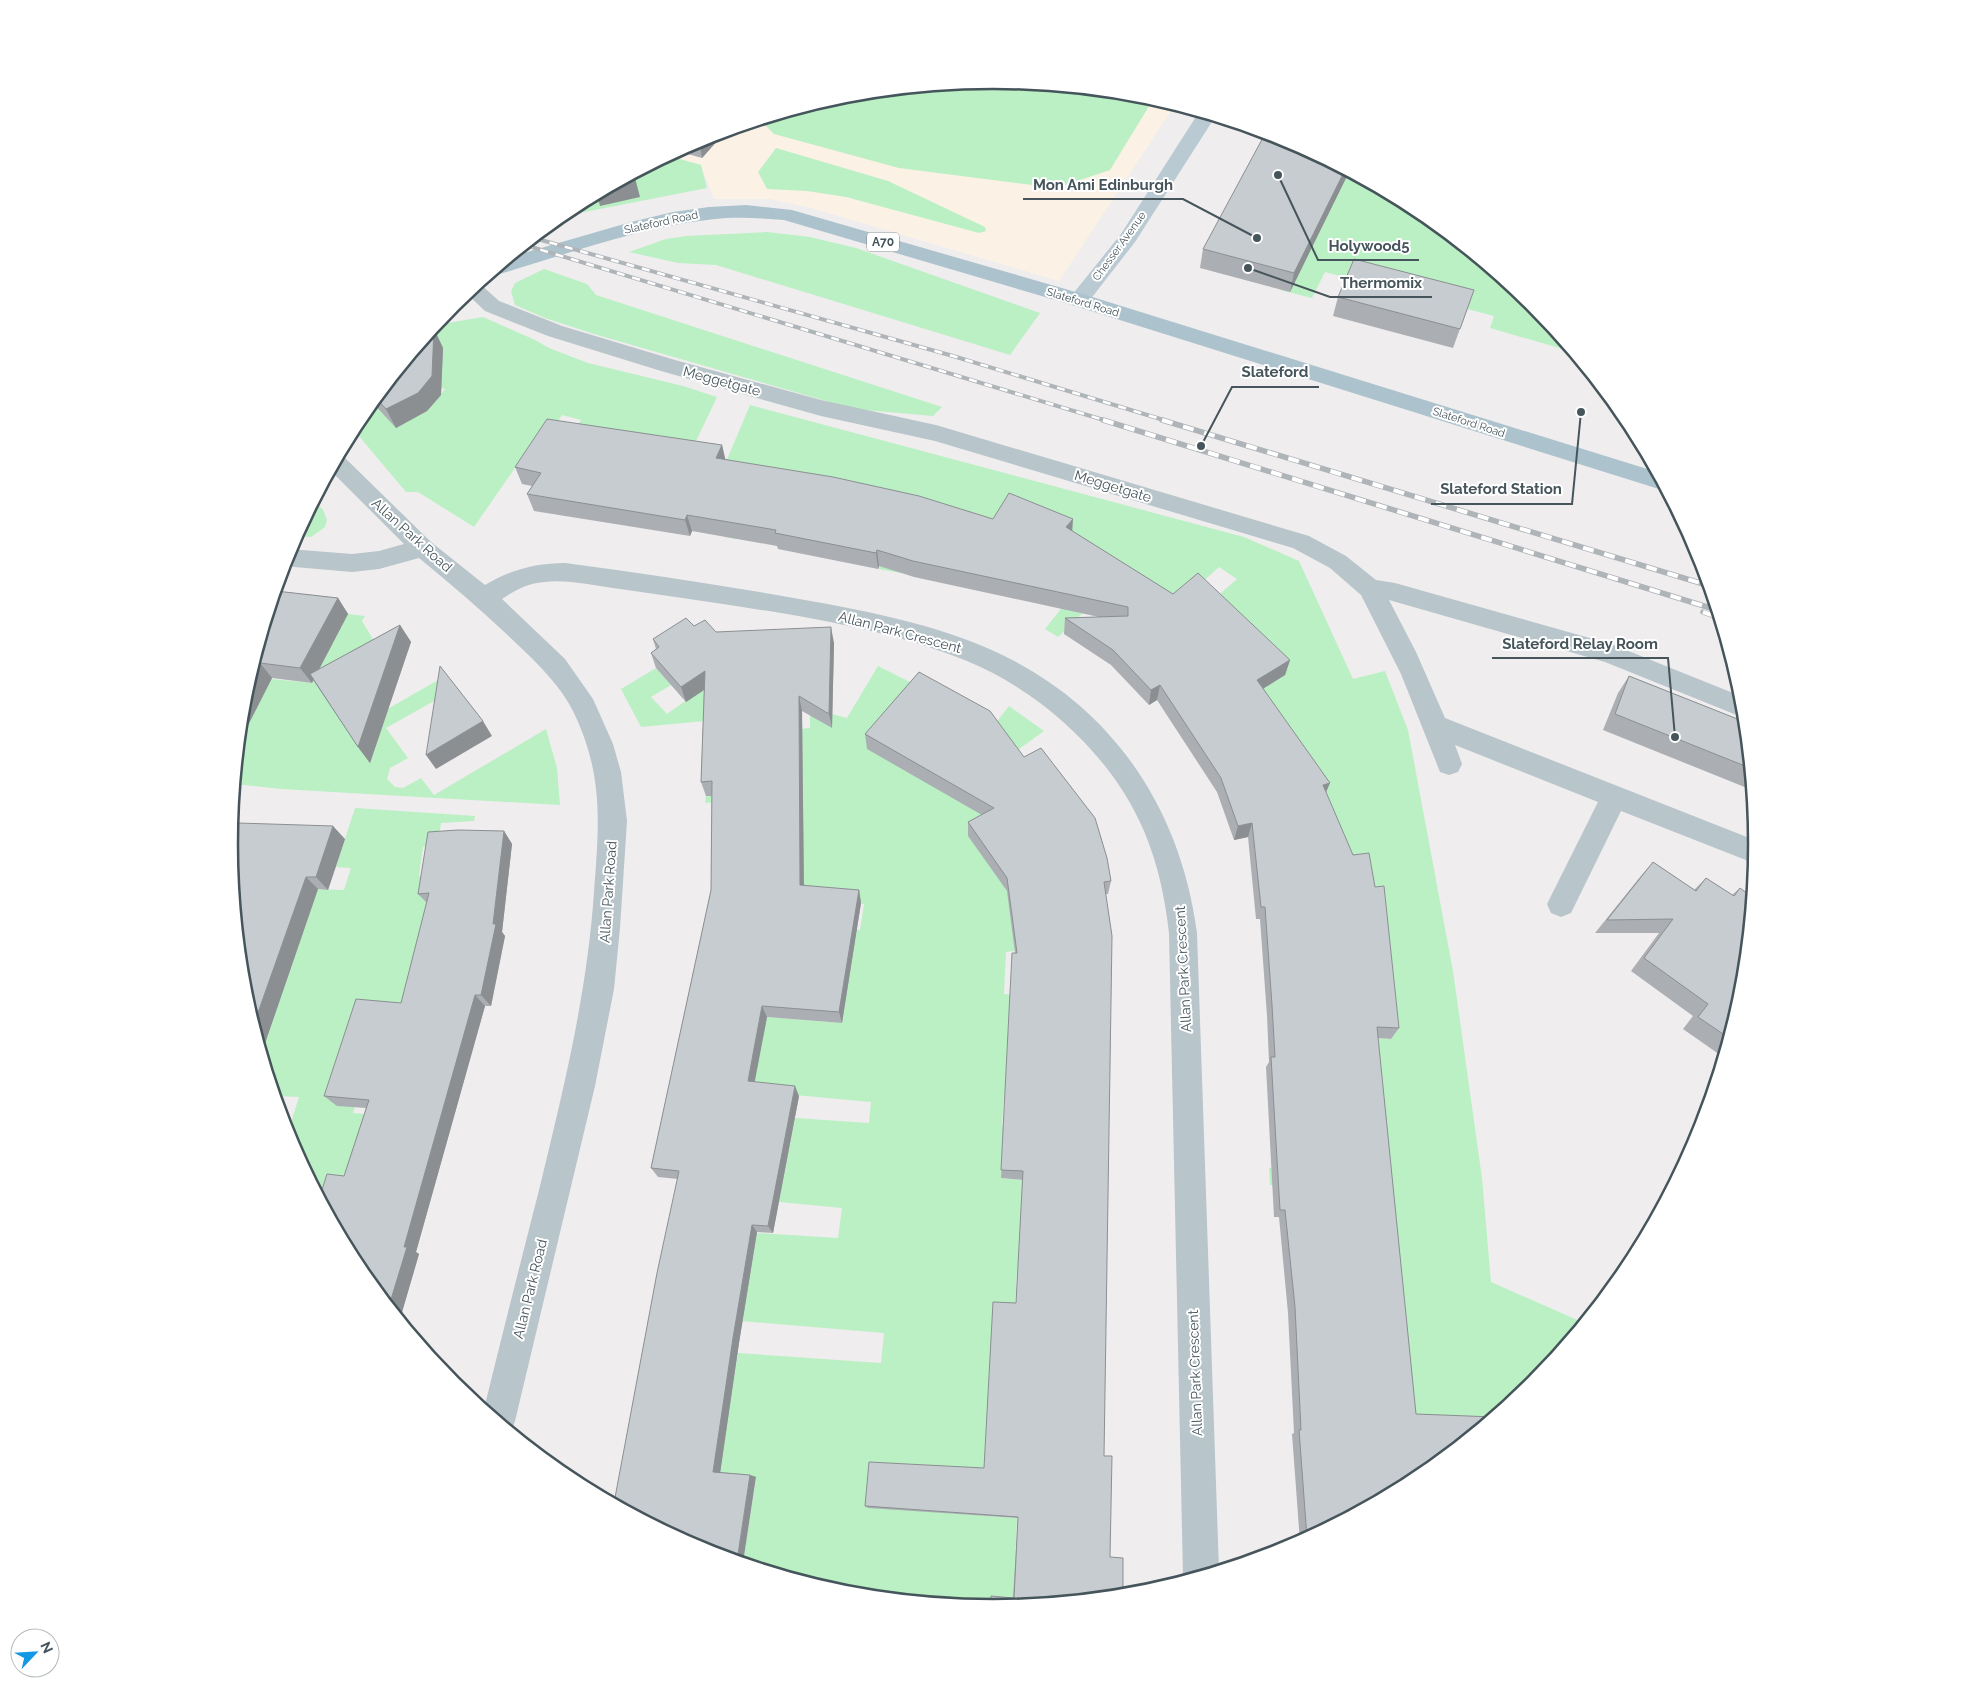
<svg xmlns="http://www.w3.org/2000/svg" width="1987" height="1688" viewBox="0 0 1987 1688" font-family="Raleway,sans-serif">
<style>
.commercial{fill:#fcf1e5}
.green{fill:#baf0c4}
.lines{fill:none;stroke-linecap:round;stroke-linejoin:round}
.lane{fill:#b8c5cb;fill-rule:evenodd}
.street{fill:#b8c5cb;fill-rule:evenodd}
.secondary{fill:#bacad2;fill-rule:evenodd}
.primary{fill:#acc3cd;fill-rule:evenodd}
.rail-far1-casing{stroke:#afb4b8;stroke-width:4}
.rail-casing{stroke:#afb4b8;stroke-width:5.5}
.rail-far1{stroke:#fff;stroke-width:2.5;stroke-dasharray:8;stroke-linecap:butt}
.rail{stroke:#fff;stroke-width:4;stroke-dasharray:11;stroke-linecap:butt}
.wall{fill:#abafb3}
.shaded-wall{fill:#8b8f92}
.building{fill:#c7ccd0;stroke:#8b8f92}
.labels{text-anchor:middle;stroke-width:4;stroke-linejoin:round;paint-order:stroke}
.far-street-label{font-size:11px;fill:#45555b;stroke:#fff}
.shield{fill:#fff;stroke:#7d888c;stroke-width:1}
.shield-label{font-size:12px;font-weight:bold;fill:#45555b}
.street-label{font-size:14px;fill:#45555b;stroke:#fff}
.rim{fill:none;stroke:#45555b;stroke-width:2.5}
.leader{fill:none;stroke:#45555b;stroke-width:2}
.callout-dot{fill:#45555b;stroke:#fff;stroke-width:2}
.callout-label{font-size:15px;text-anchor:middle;font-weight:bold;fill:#45555b;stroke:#fff;stroke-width:4;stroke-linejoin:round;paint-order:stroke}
</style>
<rect width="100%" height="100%" fill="#f0edee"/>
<path class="commercial" d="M994 80 1143 95 1175 105 1059 281 811 208 770 199H714L701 165 669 156 701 138 845 95Z"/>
<g class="green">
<path d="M994 80 1143 95 1154 98 1110 170 1056 188 899 168 774 134 761 121 845 95Z"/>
<path d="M776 148 888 181 985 227 986 231 979 233 846 197 807 191 767 189 758 172Z"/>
<path d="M669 156 701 165 707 188 559 217 569 209Z"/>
<path d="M1347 173 1355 175 1418 209 1534 304 1573 352 1490 328 1494 316 1325 272 1312 298 1280 290 1300 271Z"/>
<path d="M767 232 810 237 856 248 1040 313 1010 355 716 265 678 263 629 252 666 239 686 236Z"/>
<path d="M544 269 587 284 596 295 942 407 933 416 854 409 594 334 545 318 515 305 511 291 515 283Z"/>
<path d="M483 317 535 340 549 348 588 363 683 386 717 397 656 525 561 515 600 455 556 456 581 420 562 415 547 437 537 436 474 527 418 492H406L353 429 372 402 396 427 427 411 445 389 430 385 414 352 436 325Z"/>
<path d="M750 405 1244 537 1299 561 1353 679 1385 671 1408 730 1453 971 1482 1178 1491 1282 1584 1323 1534 1384 1489 1421 1406 1417 1386 1191 1270 1185 1269 1168H1278L1269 1056 1362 1037 1391 1039 1318 871 1232 708 1284 675 1213 600 1237 579 1219 567 1196 588 1164 606 1119 578 1058 637 1045 629 1092 569 990 540 933 516 901 573 878 569 905 509 743 521 736 539 725 537 745 491 720 476Z"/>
<path d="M315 501 323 510 327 520 325 527 311 537 296 536Z"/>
<path d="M348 614 365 616 362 621 384 657 349 731 440 679 450 692 386 728 408 758 390 768 387 779 395 787 403 788 421 778 434 795 546 729 557 768 560 805 281 789 235 784 239 743 271 679 312 683Z"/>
<path d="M737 664V718L641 727 621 689 656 668 671 685 651 697 667 714Z"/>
<path d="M878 666 920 687 946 787 1009 706 1044 731 1011 755 1001 849 1030 949 1006 952 1004 994 1032 996 1028 1095H1004L1002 1125 1025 1127 1001 1178 1023 1180 1071 1273 1017 1270 1015 1309 985 1471 868 1507 1017 1518 1014 1597 991 1596 990 1608 844 1593 743 1563 756 1478 718 1474 738 1353 881 1363 884 1333 741 1321 757 1233 838 1238 842 1208 779 1202 795 1118 869 1123 871 1102 751 1091 767 1017 842 1023 846 997 784 922 860 930 864 904 804 898 730 801 705 803 706 796 791 790 800 729 810 728V713L824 712 847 718Z"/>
<path d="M355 808 475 816 474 821 441 823 438 845 423 847 419 876 433 875 431 937 355 1106 353 1113 379 1115 330 1215 285 1129H289L299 1097 275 1096 248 1007 313 889 344 890 351 868 336 867Z"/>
</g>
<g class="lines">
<path class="lane" d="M479 283 499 301 562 326 675 360 821 400 936 425 1309 536 1346 556 1376 580 1395 583 1611 644 1743 697 1744 718 1605 662 1389 600 1416 652 1445 718 1757 841 1756 864 1621 811 1571 913 1561 917 1551 913 1547 904 1598 802 1455 745 1462 764 1458 772 1449 775 1440 772 1401 674 1361 595 1330 568 1293 548 935 441 821 416 661 371 548 336 485 311 466 293Z"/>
<path class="street" d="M339 455 343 456 431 542 485 585C510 570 536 563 565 563 640 573 714 584 788 597 856 609 924 621 987 648 1108 700 1180 804 1197 933L1219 1570 1185 1581 1183 1576 1169 933C1165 898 1158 864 1144 831 1112 756 1042 692 967 661 880 626 782 613 689 599 662 595 634 591 606 587 581 583 557 578 532 584 521 587 511 593 502 599L565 659 593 699 613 744 621 772 627 821 620 928 614 989 595 1086 515 1421 511 1432 484 1409C502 1335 521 1261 540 1186 564 1087 587 994 594 892 599 825 604 776 574 713 561 686 539 665 518 645 486 614 453 586 419 558L379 569 352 572 283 566 289 549 352 554 379 551 404 544 331 471Z"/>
<path class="secondary" d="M1199 112 1215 117 1135 242 1086 305 1079 307 1072 305 1069 300 1072 295 1121 234Z"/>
<path class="primary" d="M746 205 792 210 1086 295 1657 472 1666 489 1662 490 1072 305 784 220C758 218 733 216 707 220 637 228 571 253 503 273L496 275 491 273 510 257 631 222 673 212 709 207Z"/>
<defs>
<g id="rail-far1">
<path d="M534 238 953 356 1167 421"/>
<path d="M525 245 1107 421"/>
</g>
<g id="rail">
<path d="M1103 420 1717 610"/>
<path d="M1162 420 1710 586"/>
<path d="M1703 612 1720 618"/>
</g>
</defs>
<use href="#rail-far1" class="rail-far1-casing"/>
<use href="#rail" class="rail-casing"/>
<use href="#rail-far1" class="rail-far1"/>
<use href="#rail" class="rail"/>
</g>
<g class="wall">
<path d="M726 131 702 158 677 151 701 138Z"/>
<path d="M1286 138 1349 172 1290 292 1200 268 1203 249Z"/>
<path d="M1474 290 1453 348 1333 316 1338 297Z"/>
<path d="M433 329H434L443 348 441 395 427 411 396 428 372 402Z"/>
<path d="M722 445 725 459 993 519 1072 531 1173 594 1290 660 1285 675 1263 688 1326 792 1399 1028 1391 1039 1378 1038 1416 1414 1494 1417 1446 1456H1443L1418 1479 1300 1542 1292 1434 1294 1433 1288 1313 1279 1217H1274L1266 1067 1269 1062 1267 1016 1260 919H1256L1248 837 1234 840 1217 792 1157 700 1149 705 1111 665 1064 634 1065 618 1099 617 914 577 879 566 878 569 778 549 777 546 692 531 690 536 534 511 527 494 532 486 522 484 515 467Z"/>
<path d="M276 591 338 598 348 614 319 669 400 625 411 642 370 763 358 747 313 680 312 683 272 678 239 743Z"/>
<path d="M694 626 716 632 834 643 832 728 802 711 804 886 859 890 861 903 842 1023 767 1017 754 1082 799 1096 773 1233 757 1232 739 1343 720 1472 750 1475 756 1477 701 1550 678 1179 658 1177 651 1168 711 890 712 796H706L701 782 704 690 686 702 656 668 651 653 656 649 653 639Z"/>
<path d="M919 672 1111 881 1108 894H1106L1104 1456 1110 1557 993 1608 1013 1597 1018 1518 868 1508 865 1506 984 1468 1016 1303 1023 1180 1001 1178 1015 953 1007 891 968 836V822L982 815 867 749 865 734Z"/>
<path d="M1629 676 1745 722 1752 790 1603 730 1618 693Z"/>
<path d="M504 831 512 844 502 932 505 936 491 1006H485L416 1252 419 1254 400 1319 344 1176 366 1108 337 1106 324 1096 401 1003 427 903 418 894Z"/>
<path d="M345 839 328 890 318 889 262 1052 244 993 230 845Z"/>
<path d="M1653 862 1694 890 1706 878 1732 895 1740 888 1743 993 1723 1057 1683 1029 1693 1016 1631 971 1659 933H1595L1640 877Z"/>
</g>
<g class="shaded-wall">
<path d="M726 131 702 158 699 139Z"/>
<path d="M1345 170 1349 172 1290 292 1294 273Z"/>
<path d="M634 174 640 197 600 206 597 194Z"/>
<path d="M434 329 443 348 441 395 427 411 396 428 386 409Z"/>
<path d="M722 445 726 462 716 458Z"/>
<path d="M687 515 692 531 690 536 685 520Z"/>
<path d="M1073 519 1072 535 1066 527Z"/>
<path d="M877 550 879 566 878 569 876 553Z"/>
<path d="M338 598 348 614 312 683 300 668Z"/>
<path d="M400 625 411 642 370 763 358 747Z"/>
<path d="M831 627 834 643 832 728 829 714Z"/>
<path d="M1290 660 1285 675 1253 695 1257 680Z"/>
<path d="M260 663 272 678 239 743 244 695Z"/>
<path d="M705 671 710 686 686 702 681 687Z"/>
<path d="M1160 685 1157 700 1149 705 1151 690Z"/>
<path d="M799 696 802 711 804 898 800 885Z"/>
<path d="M483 721 492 736 436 769 426 755Z"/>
<path d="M1330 783 1324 797 1323 785Z"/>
<path d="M1252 823 1248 837 1234 840 1238 826Z"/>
<path d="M333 826 345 839 328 890 316 877Z"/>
<path d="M504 831 512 844 502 932 505 936 491 1006 481 995 493 924Z"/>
<path d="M306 877 318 889 262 1052 254 1024Z"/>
<path d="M859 890 861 903 842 1023 839 1012Z"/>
<path d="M475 995 485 1006 416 1252 419 1254 400 1319 389 1306 404 1247Z"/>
<path d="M762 1006 767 1017 753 1091 748 1081Z"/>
<path d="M262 1052 270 1058 267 1068Z"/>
<path d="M795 1086 799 1096 773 1233 768 1226Z"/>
<path d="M752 1225 757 1232 739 1343 720 1474 713 1472 733 1338Z"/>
<path d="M750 1475 756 1477 743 1563 737 1561Z"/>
</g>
<g class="building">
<path d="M1266 132 1286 138 1345 170 1294 273 1203 249Z"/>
<path d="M1354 259 1474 290 1460 329 1338 297Z"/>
<path d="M433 329H434L432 376 418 393 386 409 376 398Z"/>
<path d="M547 419 722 445 716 458 833 477 919 496 993 519 1009 493 1073 519 1066 527 1173 594 1198 573 1290 660 1257 680 1330 783 1323 785 1353 855 1369 853 1375 887 1384 886 1399 1028 1377 1027 1416 1414 1494 1417 1449 1453H1442L1443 1459 1418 1479 1307 1538 1299 1430H1301L1295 1307 1285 1210H1280L1271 1057H1275L1272 1005 1265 907H1261L1252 823 1238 826 1221 778 1160 685 1151 690 1113 650 1065 618 1128 616V607L913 561 877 550 876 553 775 533 776 530 687 515 685 520 527 494 541 473 515 467Z"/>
<path d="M276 591 338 598 300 668 260 663 245 694Z"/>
<path d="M686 618 694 626 705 620 716 632 831 627 829 714 799 696 800 885 859 890 839 1012 762 1006 748 1081 795 1086 768 1226 752 1225 733 1338 713 1472 750 1475 737 1561 701 1550 614 1503 657 1273 679 1171 651 1168 711 890 712 781 701 782 705 671 681 687 651 653 659 647 653 639Z"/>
<path d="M400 625 358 747 310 674Z"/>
<path d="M440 666 483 721 426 755Z"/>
<path d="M919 672 990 711 1024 757 1041 748 1095 818 1107 858 1111 881 1104 882 1112 936 1104 1456H1112L1110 1557 1123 1558V1595L990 1608 991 1596 1014 1598 1018 1517 865 1506 869 1462 984 1468 993 1302 1016 1303 1023 1171 1001 1170 1012 953H1017L1007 878 968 822 994 808 865 734Z"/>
<path d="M1629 676 1745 722 1750 768 1615 714Z"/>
<path d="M238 823 333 826 316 877H306L254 1024 244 993 230 845Z"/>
<path d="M458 830 504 831 493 924H496L481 995H475L404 1247H407L389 1306 358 1268 320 1196 327 1174 344 1176 369 1100 324 1096 356 999 401 1003 429 893 418 894 428 832Z"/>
<path d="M1653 862 1696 891 1706 878 1734 896 1740 888 1752 897 1743 993 1729 1038 1698 1017 1708 1004 1644 958 1673 919 1607 920Z"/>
</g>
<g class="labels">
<g class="far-street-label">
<text transform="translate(661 222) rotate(-12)" y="4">Slateford Road</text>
<text transform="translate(1119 246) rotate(-54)" y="4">Chesser Avenue</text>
<text transform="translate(1083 302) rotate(17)" y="4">Slateford Road</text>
<text transform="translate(1469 422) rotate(18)" y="4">Slateford Road</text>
</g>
<rect class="shield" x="867" y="232.5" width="32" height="19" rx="4"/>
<g class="shield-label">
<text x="883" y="246">A70</text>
</g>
<g class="street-label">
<text transform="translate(722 381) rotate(15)" y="5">Meggetgate</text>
<text transform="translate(1113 486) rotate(17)" y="5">Meggetgate</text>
<text transform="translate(412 535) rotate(42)" y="5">Allan Park Road</text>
<text transform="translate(900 632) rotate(15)" y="5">Allan Park Crescent</text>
<text transform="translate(608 892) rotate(-86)" y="5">Allan Park Road</text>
<text transform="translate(1183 969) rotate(-93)" y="5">Allan Park Crescent</text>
<text transform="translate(530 1289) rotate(-76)" y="5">Allan Park Road</text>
<text transform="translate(1195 1373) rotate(-92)" y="5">Allan Park Crescent</text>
</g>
</g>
<path d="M0 0H1987V1688H0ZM238 844a755 755 0 1 1 1510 0a755 755 0 1 1-1510 0Z" fill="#fff" fill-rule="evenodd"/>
<path class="rim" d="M238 844a755 755 0 1 1 1510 0a755 755 0 1 1-1510 0Z"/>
<path class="leader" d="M1257 238L1183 199H1023M1278 175L1318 260H1419M1248 268L1330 297H1432M1201 446L1232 387H1319M1581 412L1572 504H1431M1675 737L1668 658H1492"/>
<g class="callout-dot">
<circle cx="1257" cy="238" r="5"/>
<circle cx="1278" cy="175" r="5"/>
<circle cx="1248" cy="268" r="5"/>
<circle cx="1201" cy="446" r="5"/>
<circle cx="1581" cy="412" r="5"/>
<circle cx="1675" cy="737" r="5"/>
</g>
<g class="callout-label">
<text x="1103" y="190">Mon Ami Edinburgh</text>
<text x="1369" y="251">Holywood5</text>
<text x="1381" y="288">Thermomix</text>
<text x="1275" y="377">Slateford</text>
<text x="1501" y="494">Slateford Station</text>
<text x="1580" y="649">Slateford Relay Room</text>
</g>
<g transform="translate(35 1653) rotate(65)"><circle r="24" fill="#ffffff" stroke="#b5bbbd"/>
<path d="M0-4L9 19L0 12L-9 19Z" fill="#1497e4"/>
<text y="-8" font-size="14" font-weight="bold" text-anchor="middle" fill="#45555b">N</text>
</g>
</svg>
